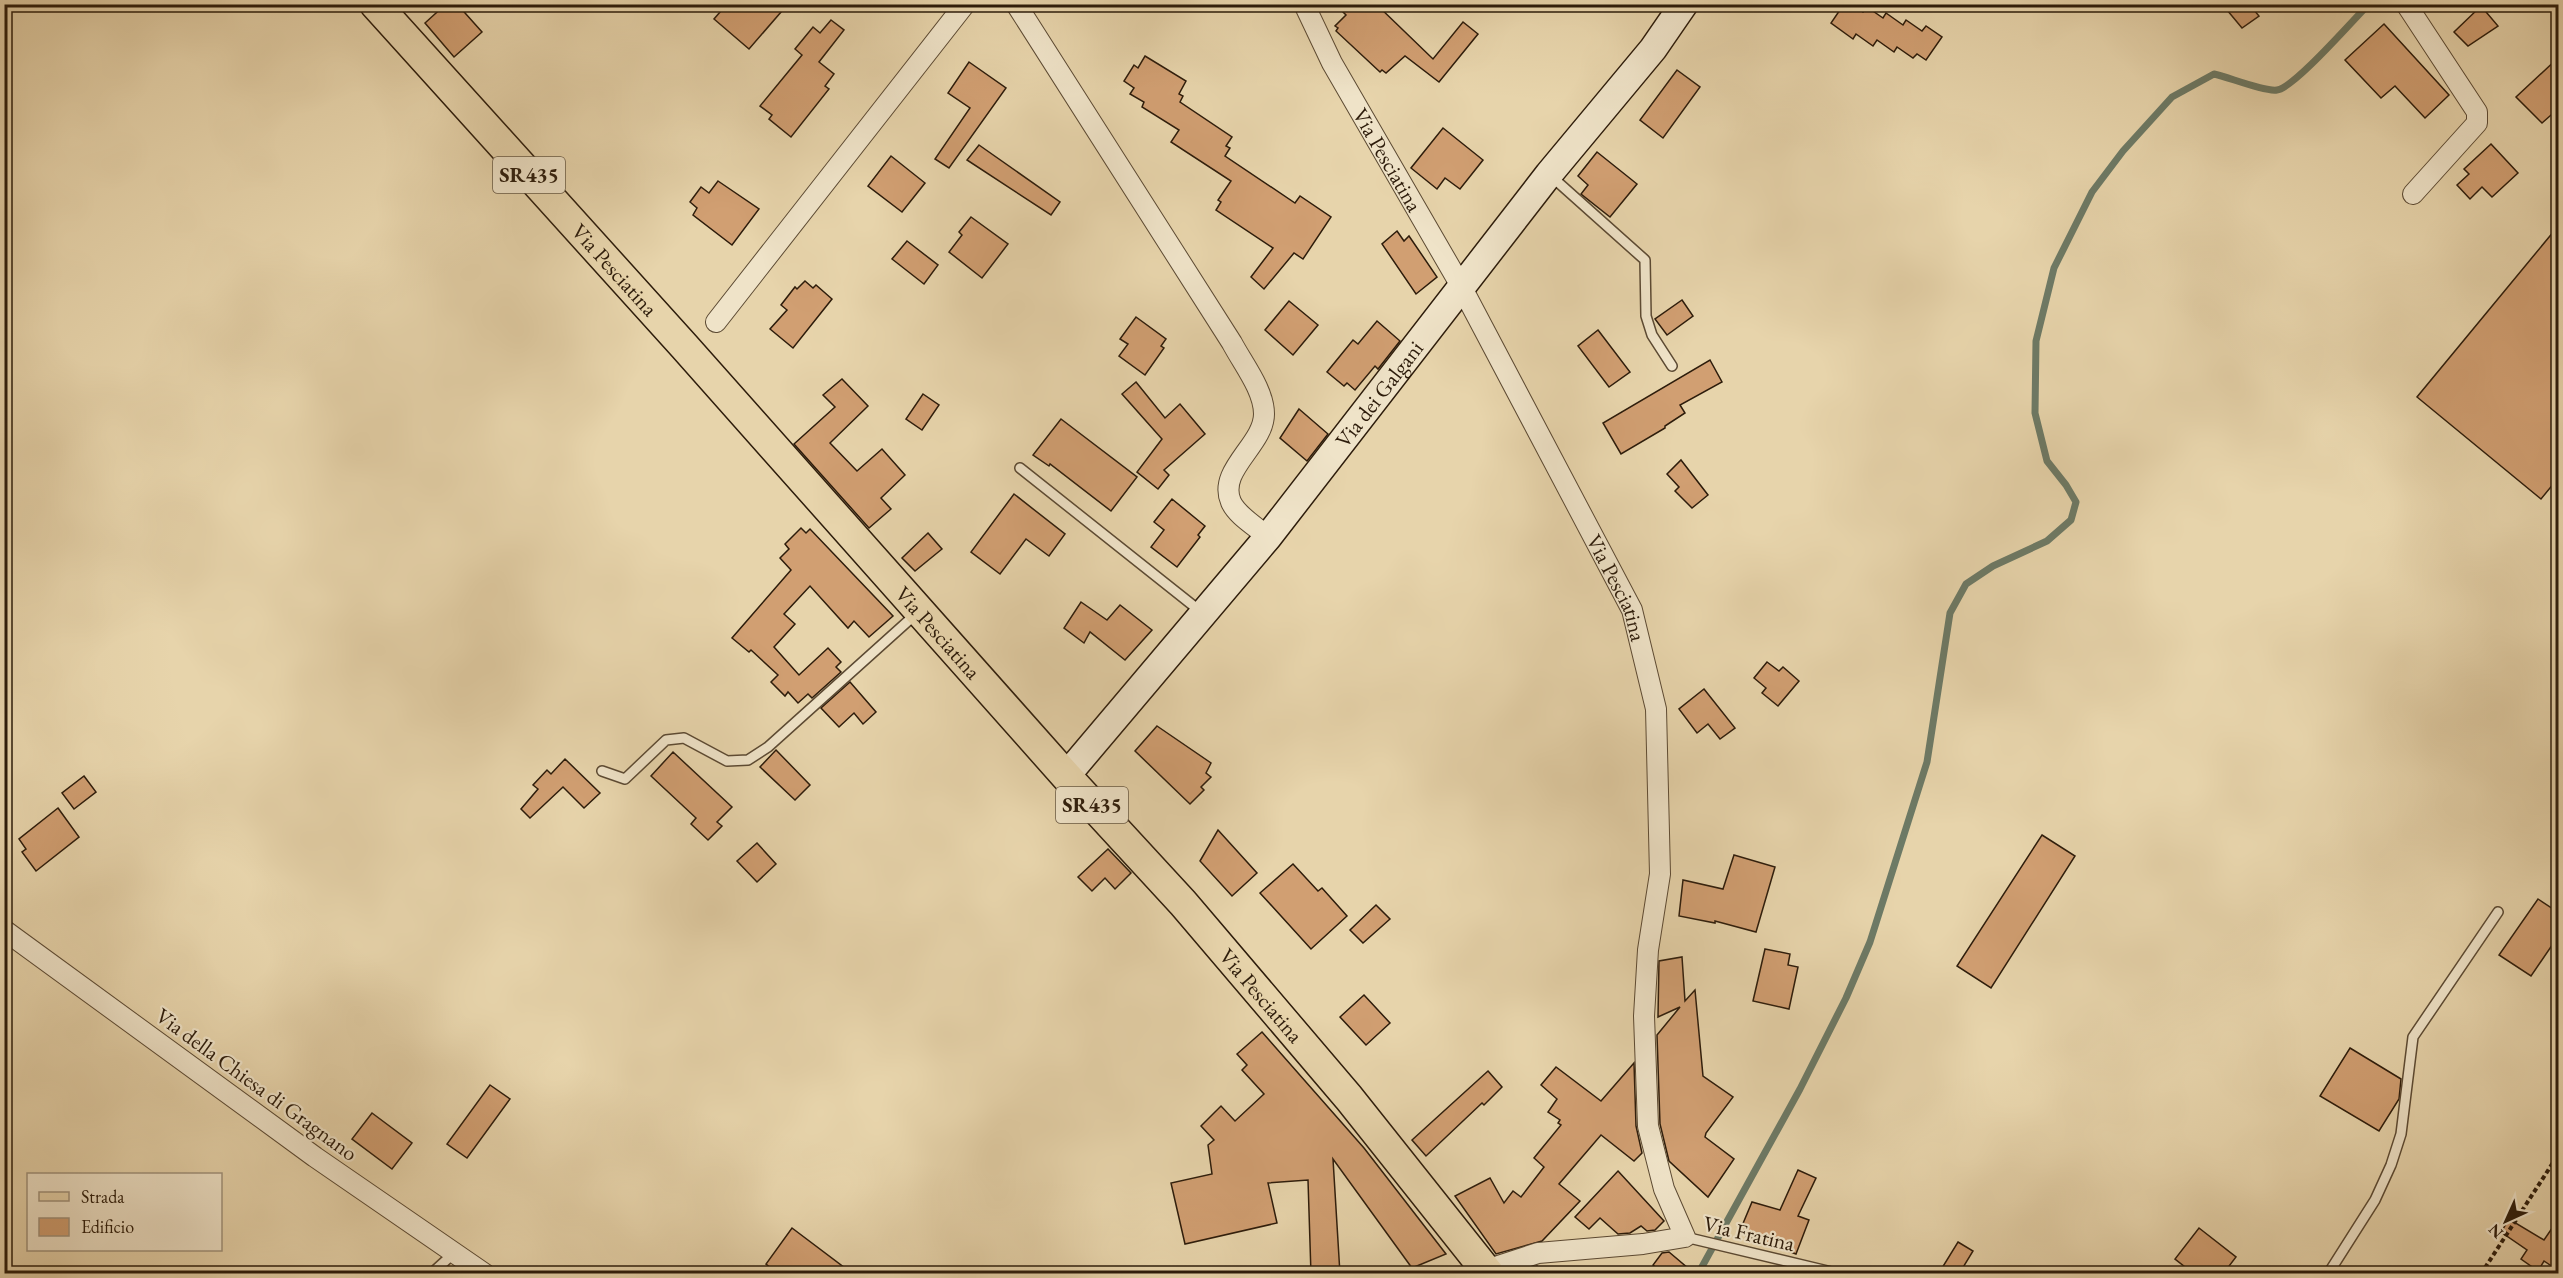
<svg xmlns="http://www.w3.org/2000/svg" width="2563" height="1278" viewBox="0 0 2563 1278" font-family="'EB Garamond',serif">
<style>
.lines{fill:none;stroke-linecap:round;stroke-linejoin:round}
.stream{stroke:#6d7a66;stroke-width:7}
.building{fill:#d19f72;stroke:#2d1c0b;stroke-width:1.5}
.lane-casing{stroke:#5c4a33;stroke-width:12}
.street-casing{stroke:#5c4a33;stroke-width:22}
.secondary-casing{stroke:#2d1c0b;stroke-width:30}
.primary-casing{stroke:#2d1c0b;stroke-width:33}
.path{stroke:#2d1c0b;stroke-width:4;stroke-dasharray:4.5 3;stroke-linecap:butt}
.lane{stroke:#efe3c8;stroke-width:9}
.street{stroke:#efe3c8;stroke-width:20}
.secondary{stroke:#efe3c8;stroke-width:27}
.primary{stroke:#e7d4ab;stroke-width:30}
.labels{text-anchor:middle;stroke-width:4.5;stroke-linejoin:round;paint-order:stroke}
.shield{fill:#efe3c8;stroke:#675844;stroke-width:1.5}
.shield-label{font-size:21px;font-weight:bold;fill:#2d1c0b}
.street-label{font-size:22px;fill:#2d1c0b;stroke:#efe3c8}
</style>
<rect width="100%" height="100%" fill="#e7d4ab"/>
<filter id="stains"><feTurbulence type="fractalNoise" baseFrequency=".00333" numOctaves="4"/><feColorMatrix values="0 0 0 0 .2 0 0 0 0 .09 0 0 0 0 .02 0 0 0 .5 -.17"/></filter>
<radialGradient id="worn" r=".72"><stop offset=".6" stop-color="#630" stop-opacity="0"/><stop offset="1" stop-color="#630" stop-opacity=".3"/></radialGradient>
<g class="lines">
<path class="stream" d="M1698 1274 1800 1089 1846 998 1870 942 1927 762 1950 613 1966 584 1993 566 2047 541 2071 520 2076 502 2066 485 2047 461 2035 413 2036 341 2054 268 2092 192 2123 151 2172 97 2214 74C2228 77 2265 92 2277 90 2294 88 2353 20 2369 4"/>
</g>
<g class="building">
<path d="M446 4H457L482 32 454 57 425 23Z"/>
<path d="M727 4H788L749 49 714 19Z"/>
<path d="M1335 4H1376L1433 59 1463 22 1478 34 1439 82 1405 56 1386 73 1382 70 1380 72 1336 31 1338 28 1335 26 1346 15Z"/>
<path d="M1844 4H1851L1863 12 1867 7 1883 18 1886 13 1903 25 1906 20 1922 31 1926 26 1942 37 1926 60 1917 54 1913 58 1897 47 1894 52 1877 40 1873 46 1856 34 1853 39 1831 23Z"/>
<path d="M2222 4H2249L2259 16 2242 28Z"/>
<path d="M2481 6 2498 26 2468 46 2454 32Z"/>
<path d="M831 20 844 30 819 62 834 74 825 86 829 89 791 137 769 119 772 115 760 106 802 55 795 49 813 27 820 33Z"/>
<path d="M2384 24 2449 95 2425 118 2395 86 2381 98 2345 60Z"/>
<path d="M1145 56 1186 81 1179 94 1183 96 1180 102 1232 137 1226 146 1230 148 1225 156 1295 203 1300 196 1331 217 1303 259 1294 253 1264 289 1251 277 1273 248 1216 210 1221 202 1218 200 1231 181 1171 142 1179 130 1142 107 1144 102 1130 94 1134 88 1124 81 1134 65 1138 68Z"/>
<path d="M2559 57V108L2542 123 2516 97Z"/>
<path d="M969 62 1006 88 949 168 935 159 970 108 948 93Z"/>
<path d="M1677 70 1700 87 1663 138 1640 120Z"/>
<path d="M1443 128 1483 160 1460 189 1445 178 1437 189 1411 168Z"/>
<path d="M2491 144 2518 173 2492 197 2482 187 2470 199 2457 185 2469 174 2464 169Z"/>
<path d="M979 145 1060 202 1051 215 967 160Z"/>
<path d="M1597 152 1637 184 1610 217 1581 194 1588 185 1578 176Z"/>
<path d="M891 156 925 183 902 212 868 186Z"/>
<path d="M718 181 759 209 732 245 693 215 697 208 690 202 701 187 709 193Z"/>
<path d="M971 217 1008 244 982 278 949 252 962 235 959 232Z"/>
<path d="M2559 225V477L2541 499 2417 397Z"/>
<path d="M1397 231 1404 241 1409 236 1437 277 1416 294 1382 244Z"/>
<path d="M907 241 938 265 924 284 892 259Z"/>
<path d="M805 281 813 288 816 285 832 299 793 348 770 329 787 310 781 305 795 287 797 289Z"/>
<path d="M1682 300 1693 316 1667 335 1655 319Z"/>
<path d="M1289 301 1318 325 1293 355 1265 330Z"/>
<path d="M1136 317 1166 339 1161 346 1164 348 1145 375 1119 356 1128 344 1120 339Z"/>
<path d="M1377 321 1400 341 1378 369 1375 366 1355 390 1347 383 1344 386 1327 372 1353 340 1358 344Z"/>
<path d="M1598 330 1630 372 1609 387 1578 346Z"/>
<path d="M1710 360 1722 382 1680 405 1685 413 1665 426V428L1621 454 1603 423Z"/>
<path d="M842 379 868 406 830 443 857 471 882 449 905 475 881 498 891 509 869 528 794 444 835 407 823 395Z"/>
<path d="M1136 382 1165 418 1180 404 1205 434 1164 470 1169 475 1158 489 1137 472 1162 439 1122 394Z"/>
<path d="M923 394 939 405 922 430 906 419Z"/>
<path d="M1299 409 1328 434 1307 461 1280 438Z"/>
<path d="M1061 419 1137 477 1111 511 1050 464 1049 466 1033 455Z"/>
<path d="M1681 460 1708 495 1692 508 1675 491 1679 487 1667 474Z"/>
<path d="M1014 494 1065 534 1049 556 1026 539 1000 574 971 552Z"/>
<path d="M1172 499 1205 526 1198 535 1200 537 1177 567 1151 547 1164 530 1154 522Z"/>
<path d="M801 528 806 533 810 529 893 616 869 637 854 621 848 628 810 586 784 614 795 624 774 647 799 675 828 648 841 662 836 667 841 672 812 698 808 694 798 703 788 692 785 696 771 682 778 675 751 650 749 652 732 638 791 570 780 558 789 549 785 544Z"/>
<path d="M928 533 942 549 915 571 902 558Z"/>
<path d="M1081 602 1107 620 1120 605 1152 630 1125 660 1090 632 1084 643 1064 628Z"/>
<path d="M1767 662 1779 671 1783 667 1799 681 1778 706 1762 693 1766 688 1754 678Z"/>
<path d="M850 682 876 712 863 724 854 713 839 727 821 708Z"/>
<path d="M1704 689 1735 728 1720 739 1708 724 1697 733 1679 709Z"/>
<path d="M1157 726 1211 763 1206 773 1211 777 1201 787 1204 790 1190 804 1135 751Z"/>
<path d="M776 750 810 785 795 800 760 767Z"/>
<path d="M673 752 732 807 717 822 722 826 708 840 691 824 696 818 651 776Z"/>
<path d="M565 759 600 793 584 808 563 787 530 818 521 809 538 789 533 785 547 770 551 774Z"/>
<path d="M84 776 96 792 74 809 62 793Z"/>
<path d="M58 808 79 837 36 871 22 852 26 849 19 839Z"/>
<path d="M1218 830 1257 873 1232 896 1200 861Z"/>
<path d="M2042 835 2075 856 1991 988 1957 966Z"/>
<path d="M757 843 776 864 757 882 737 861Z"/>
<path d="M1108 849 1131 873 1115 889 1105 878 1092 891 1078 877Z"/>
<path d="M1734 855 1775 867 1756 932 1715 921V923L1679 916 1683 880 1723 889Z"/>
<path d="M1293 864 1318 891 1322 888 1347 916 1311 949 1260 893Z"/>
<path d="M2538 899 2559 913V935L2531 976 2499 955Z"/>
<path d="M1376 905 1390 919 1363 943 1350 930Z"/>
<path d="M1765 949 1790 954 1788 965 1798 967 1789 1009 1753 1001Z"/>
<path d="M1682 957 1685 1001 1695 990 1703 1076 1733 1097 1706 1133 1705 1137 1734 1159 1708 1197 1669 1161 1660 1124 1657 1035 1680 1007 1658 1017 1659 961Z"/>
<path d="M1364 995 1390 1023 1366 1045 1340 1017Z"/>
<path d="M1262 1032 1364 1148 1446 1254 1412 1268 1333 1159 1340 1274H1311L1308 1180 1268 1183 1277 1223 1185 1244 1171 1183 1212 1174 1208 1145 1214 1140 1201 1126 1221 1106 1235 1121 1264 1094 1242 1070 1247 1065 1237 1054Z"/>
<path d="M2350 1048 2401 1079 2399 1099 2379 1131 2320 1096Z"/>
<path d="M1634 1063 1636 1126 1642 1153 1634 1161 1601 1135 1559 1184 1580 1201 1542 1241 1496 1254 1455 1196 1490 1178 1504 1203 1513 1191 1521 1197 1544 1167 1534 1158 1561 1125 1558 1123 1560 1120 1548 1112 1557 1099 1541 1085 1556 1067 1601 1101Z"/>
<path d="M1488 1071 1502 1087 1484 1105 1482 1103 1426 1156 1412 1140Z"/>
<path d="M490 1085 510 1099 467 1158 447 1144Z"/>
<path d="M372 1113 412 1143 392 1169 352 1139Z"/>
<path d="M1798 1170 1816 1178 1798 1216 1809 1220 1796 1254 1739 1233 1752 1202 1780 1210Z"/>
<path d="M1618 1171 1664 1221 1655 1230 1647 1231 1641 1226 1630 1233 1618 1234 1600 1218 1589 1229 1575 1217Z"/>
<path d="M2559 1218V1271L2544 1261 2538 1271 2521 1259 2527 1250 2501 1232 2509 1219 2544 1240Z"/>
<path d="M792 1228 853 1274H778L766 1264Z"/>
<path d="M2199 1228 2236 1257 2223 1274H2194L2175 1259Z"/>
<path d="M1958 1242 1973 1251 1959 1274H1952L1942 1268Z"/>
<path d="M1669 1252 1695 1274H1664L1653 1265 1662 1253Z"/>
<path d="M1537 1266 1544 1274 1515 1273Z"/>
</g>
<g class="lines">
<defs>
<g id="lane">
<path d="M1551 176 1645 260 1646 316 1652 335 1672 366"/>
<path d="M1020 468 1200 611"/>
<path d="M602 771 625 779 666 740 684 738 727 761 748 760 768 747 917 613"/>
<path d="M1685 1237 1840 1274"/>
<path d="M431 1274 454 1253"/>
<path d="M2328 1274 2375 1200 2391 1165 2401 1134 2413 1037 2498 912"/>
</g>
<g id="street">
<path d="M1016 4 1232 343C1243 364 1264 390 1264 414 1264 445 1217 470 1231 502 1237 516 1257 527 1268 537"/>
<path id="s1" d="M1304 4 1332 63 1461 286 1632 610 1656 709 1660 874 1648 950 1644 1016 1648 1126 1664 1189 1685 1237 1643 1244 1538 1253 1477 1273"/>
<path d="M2406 4 2477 112V123L2413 194"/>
<path d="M716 322 965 4"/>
<path d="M4 930 315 1157 485 1274"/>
</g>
<g id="secondary">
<path id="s2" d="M1066 776 1268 537 1549 174 1653 49 1684 4"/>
</g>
<g id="primary">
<path id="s3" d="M375 4 684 346 1066 776 1183 903 1349 1098 1489 1274"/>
</g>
</defs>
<use href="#lane" class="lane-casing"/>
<use href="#street" class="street-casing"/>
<use href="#secondary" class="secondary-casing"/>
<use href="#primary" class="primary-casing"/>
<path class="path" d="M2481 1274 2558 1155"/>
<use href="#lane" class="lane"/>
<use href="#street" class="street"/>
<use href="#secondary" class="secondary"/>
<use href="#primary" class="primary"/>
</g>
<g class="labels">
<g class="shield">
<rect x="493" y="157" width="72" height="36" rx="4.5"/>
<rect x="1056" y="787" width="72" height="36" rx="4.5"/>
</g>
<g class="shield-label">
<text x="529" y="182">SR435</text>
<text x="1092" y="812">SR435</text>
</g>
<g class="street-label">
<text dy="8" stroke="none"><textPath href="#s1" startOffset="177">Via Pesciatina</textPath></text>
<text dy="8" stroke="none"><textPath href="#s3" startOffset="358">Via Pesciatina</textPath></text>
<text dy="8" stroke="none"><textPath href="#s2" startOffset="494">Via dei Galgani</textPath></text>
<text dy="8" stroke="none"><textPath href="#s1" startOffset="663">Via Pesciatina</textPath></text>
<text dy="8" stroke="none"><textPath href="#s3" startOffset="844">Via Pesciatina</textPath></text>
<text dy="8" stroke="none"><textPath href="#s3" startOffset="1330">Via Pesciatina</textPath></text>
<text transform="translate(257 1084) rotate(36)" y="8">Via della Chiesa di Gragnano</text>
<text transform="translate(1749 1233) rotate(13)" y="8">Via Fratina</text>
</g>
</g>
<rect width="2563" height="1278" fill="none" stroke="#e7d4ab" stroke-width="24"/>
<rect x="6" y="6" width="2551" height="1266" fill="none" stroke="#2d1c0b" stroke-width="3"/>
<rect x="12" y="12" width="2539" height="1254" fill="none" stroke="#2d1c0b" stroke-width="1.5"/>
<rect x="27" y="1173" width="195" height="78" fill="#efe3c8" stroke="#a1937c" stroke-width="1.5"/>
<rect x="39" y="1192" width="30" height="9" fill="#e7d4ab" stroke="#a1937c" stroke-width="1.5"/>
<text x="81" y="1203" font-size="18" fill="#2d1c0b">Strada</text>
<rect x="39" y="1218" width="30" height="18" fill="#d19f72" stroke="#a1937c" stroke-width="1.5"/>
<text x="81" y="1233" font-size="18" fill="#2d1c0b">Edificio</text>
<g transform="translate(2506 1221) rotate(225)" stroke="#efe3c8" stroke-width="4.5" paint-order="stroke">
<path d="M0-4.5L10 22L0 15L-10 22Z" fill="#2d1c0b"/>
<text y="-9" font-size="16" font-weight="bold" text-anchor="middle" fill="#2d1c0b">N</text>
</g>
<rect width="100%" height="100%" filter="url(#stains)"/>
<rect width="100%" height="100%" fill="url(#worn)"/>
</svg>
